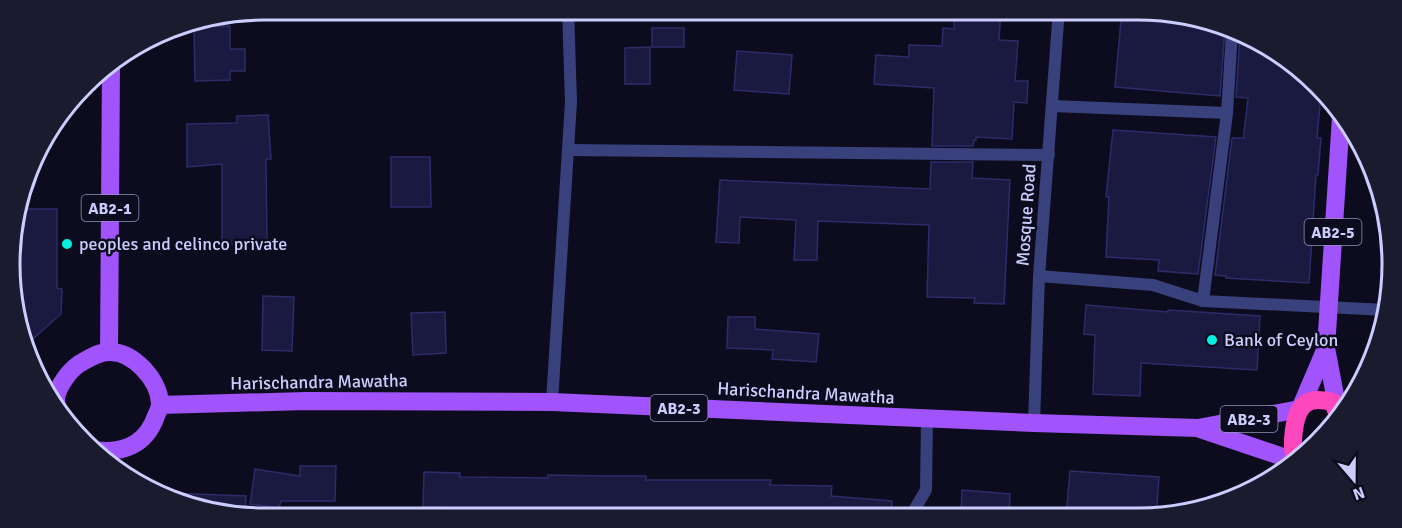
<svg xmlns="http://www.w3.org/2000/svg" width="1402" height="528" viewBox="0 0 1402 528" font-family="Signika,sans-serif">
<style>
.building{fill:#1a193f;stroke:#2d2b6a;stroke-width:1.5}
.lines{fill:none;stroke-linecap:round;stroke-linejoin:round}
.street{stroke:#38417c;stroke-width:12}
.primary{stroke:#a154fc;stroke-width:18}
.highway{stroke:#fc48bc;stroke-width:18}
.poi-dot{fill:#05f0e0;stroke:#0c0c1e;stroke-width:2}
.labels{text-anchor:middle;stroke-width:5;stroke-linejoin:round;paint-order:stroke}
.shield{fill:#0c0c1e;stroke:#9293bb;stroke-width:1.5}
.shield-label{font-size:16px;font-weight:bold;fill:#cbcdfe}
.street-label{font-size:18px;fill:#cbcdfe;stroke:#0c0c1e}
.poi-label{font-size:18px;fill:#cbcdfe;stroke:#0c0c1e;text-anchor:start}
.rim{fill:none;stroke:#cbcdfe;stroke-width:3}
</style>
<rect width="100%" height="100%" fill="#0c0c1e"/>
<g class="building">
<path d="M955 9H1001L999 40 1018 41 1015 81H1028L1027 103 1014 102 1012 139 976 137V140H974L973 146H932L934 88 874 84 876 55 909 57V45L942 46 943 28 954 29Z"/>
<path d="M1122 9H1138L1204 18 1225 28 1220 96 1115 87Z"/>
<path d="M230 26V49H245V71H230V80L195 81 194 27Z"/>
<rect x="652" y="28" width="32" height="19"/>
<path d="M1240 35 1294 62 1321 93 1317 138H1321L1318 175H1316L1309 283 1226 278V276L1215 275 1232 138H1244V133L1248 98 1236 97Z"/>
<path d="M650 47V84H625V48Z"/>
<path d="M737 51 792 55 789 94 734 90Z"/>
<path d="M268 115 271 159H266L267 243 222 244V164L187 167V124L237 123V116Z"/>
<path d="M1113 130 1216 137 1198 274 1158 271 1159 260 1106 257 1109 197H1106Z"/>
<path d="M391 157H430L431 207H391Z"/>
<path d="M931 162H973L972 178 1010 180 1004 304 974 303 975 298 927 297 929 225 818 221 817 260H794L796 220 740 217 739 243 716 242 720 180 930 189Z"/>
<path d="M19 209H57V288L62 289 61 314 27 344 14 314 11 230Z"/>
<path d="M263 296 294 297 292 351 262 350Z"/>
<path d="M1086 305 1168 312V310L1260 316 1257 370 1141 363 1140 396 1093 394 1095 335 1084 334Z"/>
<path d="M445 312 446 353 413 355 411 313Z"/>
<path d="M728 317H755V329L819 334 816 362 772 359 773 350 727 348Z"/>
<path d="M300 466H336L335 501H281L279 508 250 504 255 469 300 476Z"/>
<path d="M1070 471 1159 477 1156 517H1066Z"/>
<path d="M424 472 460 473V477L548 478V475L610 476H646V480H771L770 485 832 486 831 496 892 501 891 517 795 518V515L706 514V516H670V511L583 510 517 509V513L481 512V508L423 507Z"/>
<path d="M962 490 1010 494 1009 517H961Z"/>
<path d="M168 493 246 496 245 517 198 510 168 496Z"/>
</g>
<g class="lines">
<g class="street">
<path d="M1052 106 1227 113"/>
<path d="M568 150 1049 155"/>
<path d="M1039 276 1153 285 1203 301 1386 310"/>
<path d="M1203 301 1227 113 1232 32"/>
<path d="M552 402 571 102 568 9"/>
<path d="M1034 423 1039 276 1059 9"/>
<path d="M910 517 926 490 927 419"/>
</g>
<g class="primary">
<path d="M109 352 111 64"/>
<path d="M160 405 306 401 552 402 1034 423 1198 428 1300 409 1326 348"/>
<path d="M1338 411 1326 348 1341 117"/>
<path d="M58 412C57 408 56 402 56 398 58 386 69 371 79 364 88 359 98 352 109 352 133 351 159 380 160 403 160 408 158 412 156 416 146 445 122 454 94 450"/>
<path d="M1200 429 1295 461"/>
</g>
<path class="highway" d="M1296 462C1290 449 1293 413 1305 404 1313 398 1323 400 1333 402L1339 418"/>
</g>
<g class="poi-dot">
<circle cx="67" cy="244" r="6"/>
<circle cx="1212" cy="340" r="6"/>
</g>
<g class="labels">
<g class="shield">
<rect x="81.5" y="195" width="57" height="26" rx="4.5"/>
<rect x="1304.5" y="219" width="57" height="26" rx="4.5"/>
<rect x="650.5" y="395" width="57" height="26" rx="4.5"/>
<rect x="1220.5" y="406" width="57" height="26" rx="4.5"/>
</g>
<g class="shield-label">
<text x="110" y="214">AB2-1</text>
<text x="1333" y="238">AB2-5</text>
<text x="679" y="414">AB2-3</text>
<text x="1249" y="425">AB2-3</text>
</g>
<g class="street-label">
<text transform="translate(1026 215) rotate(-86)" y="6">Mosque Road</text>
<text transform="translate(319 382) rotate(-1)" y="6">Harischandra Mawatha</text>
<text transform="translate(806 393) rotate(3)" y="6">Harischandra Mawatha</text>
</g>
<g class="poi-label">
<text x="79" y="250">peoples and celinco private</text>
<text x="1224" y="346">Bank of Ceylon</text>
</g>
</g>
<path d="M0 0H1402V528H0ZM264 20H1138A244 244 0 0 1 1382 264V264A244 244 0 0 1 1138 508H264A244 244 0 0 1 20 264V264A244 244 0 0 1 264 20Z" fill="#1b1b30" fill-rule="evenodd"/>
<path class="rim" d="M264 20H1138A244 244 0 0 1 1382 264V264A244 244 0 0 1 1138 508H264A244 244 0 0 1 20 264V264A244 244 0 0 1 264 20Z"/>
<g transform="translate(1354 480) rotate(160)" stroke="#0c0c1e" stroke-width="4.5" paint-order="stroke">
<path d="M0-4.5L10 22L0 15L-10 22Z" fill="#cbcdfe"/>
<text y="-9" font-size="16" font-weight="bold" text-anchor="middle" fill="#cbcdfe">N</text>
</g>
</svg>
